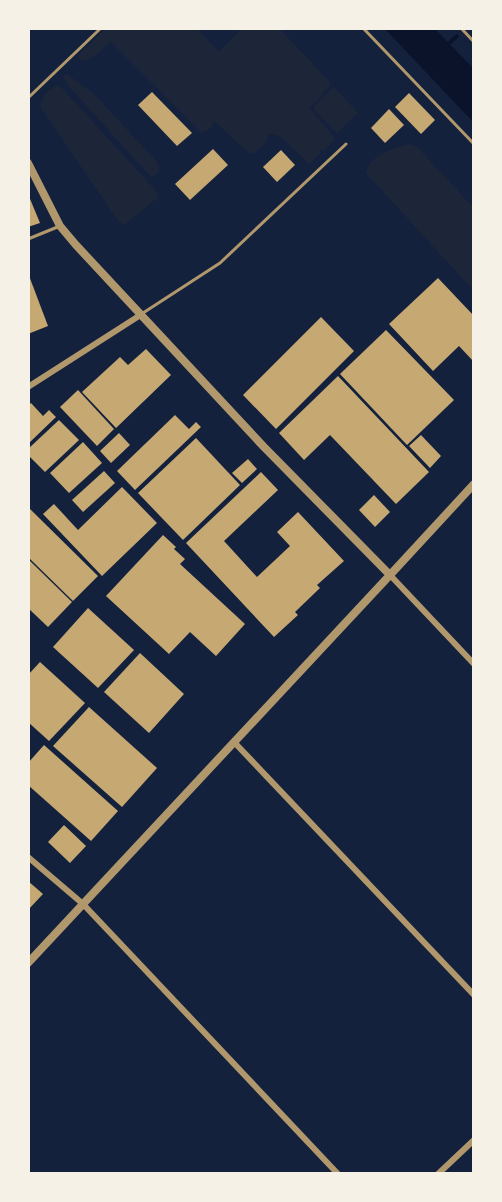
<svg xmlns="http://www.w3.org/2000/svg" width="502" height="1202" viewBox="0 0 502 1202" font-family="Inter,sans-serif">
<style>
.green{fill:#1d2539}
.water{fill:#0b132b}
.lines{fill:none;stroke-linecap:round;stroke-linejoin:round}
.stream{stroke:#0b132b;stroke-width:4}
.building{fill:#c6a872}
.service{stroke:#b1986c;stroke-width:3}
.minor{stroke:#b1986c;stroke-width:6}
.tertiary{stroke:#b1986c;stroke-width:8}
</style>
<rect width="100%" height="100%" fill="#14213d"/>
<g class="green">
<path d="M106 28 197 29 219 52 241 29H280L330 82V86L310 108 334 137V141L325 150H320V153L311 163H308L282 138 277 135 269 134C268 143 258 152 250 154L214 121 212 127 202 133 111 42C100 49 97 59 82 61L78 58 79 54Z"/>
<path d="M67 74 94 94 157 162 159 166V172L152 177 150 176 67 84 64 78V75Z"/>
<path d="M59 85 157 192V198L125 224H122L119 222 41 108C40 98 49 87 59 85Z"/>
<path d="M334 87 358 113 337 133 314 110V106Z"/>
<path d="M410 144 417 147 473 207V290L366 173C369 155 394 148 410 144Z"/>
</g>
<path class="water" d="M385 29H435L473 68V122Z"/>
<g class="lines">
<path class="stream" d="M446 46 457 36"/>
</g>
<g class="building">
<path d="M152 92 192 133 177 146 138 105Z"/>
<path d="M409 93 435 120 421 134 395 107Z"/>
<path d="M389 109 404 125 385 143 371 128Z"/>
<path d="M213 149 228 165 190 200 175 184Z"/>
<path d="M281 150 295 165 277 182 263 167Z"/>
<path d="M28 194 40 223 28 227Z"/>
<path d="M28 273 48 326 28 334Z"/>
<path d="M438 278 474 316V362L459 346 433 371 389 324Z"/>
<path d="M321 317 354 351 276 429 243 395Z"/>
<path d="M386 330 454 400 407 445 340 374Z"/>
<path d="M146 349 171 375 116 428 82 392 120 357 128 365Z"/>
<path d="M338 376 429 472 396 504 330 435 304 460 279 433Z"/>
<path d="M78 390 114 429 97 446 60 407Z"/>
<path d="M31 403 43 416 49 410 56 417 28 444V405Z"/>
<path d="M175 415 189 429 196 422 201 427 135 490 117 471Z"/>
<path d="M59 420 79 440 45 472 28 455V449Z"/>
<path d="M119 433 130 445 111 463 100 451Z"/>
<path d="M421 435 441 456 430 468 409 446Z"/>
<path d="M196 438 240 485 183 540 138 493Z"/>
<path d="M83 442 102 463 69 493 50 473Z"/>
<path d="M248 459 257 469 242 483 232 473Z"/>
<path d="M104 471 115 483 83 512 72 500Z"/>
<path d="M261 472 278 490 224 541 257 577 290 546 277 532 298 512 344 561 317 585 320 588 295 612 298 615 274 637 186 543Z"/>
<path d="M122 487 157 523 102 576 43 514 54 504 78 530Z"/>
<path d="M374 495 390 512 375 527 359 510Z"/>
<path d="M28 507 98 576 73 601 28 557Z"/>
<path d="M163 535 176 547 174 549 185 559 180 564 245 624 216 656 190 632 169 654 106 596Z"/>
<path d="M28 559 72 602 48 627 28 608Z"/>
<path d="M88 608 134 650 98 688 53 647Z"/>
<path d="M140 653 184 694 149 733 104 692Z"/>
<path d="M40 662 85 703 49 741 28 722V675Z"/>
<path d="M89 707 157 768 122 807 53 746Z"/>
<path d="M44 745 118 811 91 841 28 785V763Z"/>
<path d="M64 825 86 846 70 863 48 842Z"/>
<path d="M28 881 43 894 28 910Z"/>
</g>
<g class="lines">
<g class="service">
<path d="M363 28 474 144"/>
<path d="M461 28 474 42"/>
<path d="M28 98 101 28"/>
<path d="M28 239 60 226"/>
<path d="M143 313 220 263 346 144"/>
</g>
<g class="minor">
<path d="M28 387 142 314"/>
<path d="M390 575 474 664"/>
<path d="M234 742 474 995"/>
<path d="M28 857 83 904 338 1174"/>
<path d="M438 1174 474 1140"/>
</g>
<g class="tertiary">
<path d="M28 163 60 226 76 245 264 447 390 575 28 963"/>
<path d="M390 575 474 484"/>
</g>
</g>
<rect width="502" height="1202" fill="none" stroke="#f6f1e7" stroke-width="60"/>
</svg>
